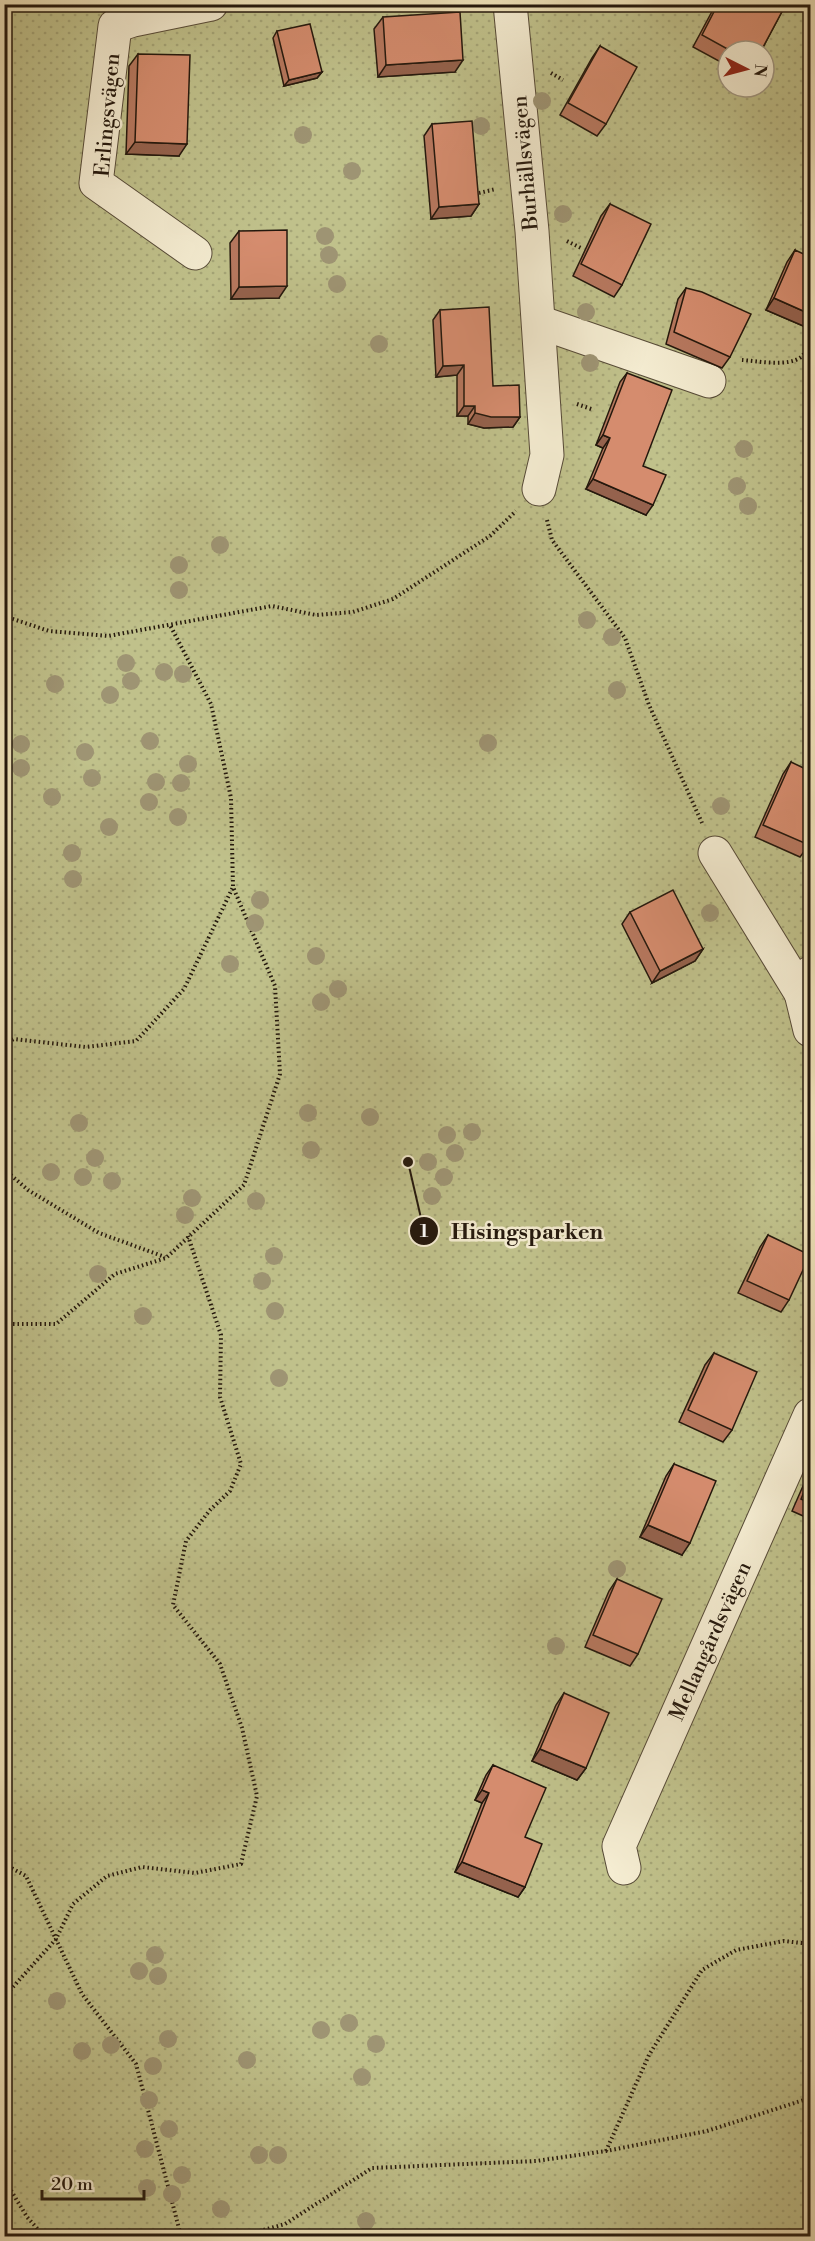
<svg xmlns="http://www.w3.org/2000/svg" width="815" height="2241" viewBox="0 0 815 2241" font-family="'Libre Bodoni',serif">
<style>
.park{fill:url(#park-dots);stroke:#726c4c;stroke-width:1.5;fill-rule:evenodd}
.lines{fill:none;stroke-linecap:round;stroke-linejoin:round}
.minor-casing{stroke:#574b38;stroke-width:35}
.path{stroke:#24180d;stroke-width:4;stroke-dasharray:1.5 3;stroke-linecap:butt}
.minor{stroke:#f5edd2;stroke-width:33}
.tree{fill:#9e9473}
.wall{fill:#b7785f;stroke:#24180d;stroke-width:1.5}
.shaded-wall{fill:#95624d;stroke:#24180d;stroke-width:1.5}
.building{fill:#d58c6e;stroke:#24180d;stroke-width:1.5}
.labels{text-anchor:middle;stroke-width:5;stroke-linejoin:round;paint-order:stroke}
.street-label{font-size:21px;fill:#24180d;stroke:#f5edd2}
.leader{fill:none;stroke:#24180d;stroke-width:2}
.callout-dot{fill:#24180d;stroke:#f5edd2;stroke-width:2}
.mark-label{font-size:18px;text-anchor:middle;font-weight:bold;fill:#fff}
.callout-label{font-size:22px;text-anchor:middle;font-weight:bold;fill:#24180d;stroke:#f5edd2;stroke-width:5;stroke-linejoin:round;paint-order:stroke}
</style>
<defs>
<pattern id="park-dots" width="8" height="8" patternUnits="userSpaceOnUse" patternTransform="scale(1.5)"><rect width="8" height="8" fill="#c0c18b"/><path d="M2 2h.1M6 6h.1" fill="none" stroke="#a5a577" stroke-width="1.8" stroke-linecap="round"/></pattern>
</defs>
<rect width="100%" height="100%" fill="#efe3ba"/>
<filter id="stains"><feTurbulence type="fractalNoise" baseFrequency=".00333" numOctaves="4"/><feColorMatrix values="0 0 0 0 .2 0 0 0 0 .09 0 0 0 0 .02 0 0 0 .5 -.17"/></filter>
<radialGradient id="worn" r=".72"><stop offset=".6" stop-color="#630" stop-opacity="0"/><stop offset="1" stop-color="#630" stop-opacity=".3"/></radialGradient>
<path class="park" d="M5 5H810V2236H5ZM728 51H764V87H728Z"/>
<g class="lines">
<defs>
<g id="minor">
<path d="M510 4 532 231 547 455 539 489"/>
<path d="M195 253 96 183 115 26 133 20 211 4"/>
<path d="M539 322 709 381"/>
<path d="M715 853 801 993"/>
<path d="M810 973 801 993 810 1030"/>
<path d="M624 1868 619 1846 810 1415"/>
</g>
</defs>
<use href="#minor" class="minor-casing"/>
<g class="path">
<path d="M551 73 563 80"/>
<path d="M479 193 496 189"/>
<path d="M567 241 583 249"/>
<path d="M742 360C757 361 789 367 801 357 806 353 808 346 810 340"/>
<path d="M577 404 594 410"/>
<path d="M547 520 552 540 625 638 649 705 702 823"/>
<path d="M4 616 49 631 108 636 272 606 316 615 353 612 393 599 490 536 516 511"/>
<path d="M4 1044 14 1039 86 1047 136 1041 184 989 233 887"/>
<path d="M4 1169 28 1190 99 1233 165 1257"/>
<path d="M4 1324H56L115 1274 166 1258 244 1185 280 1074 275 986 233 887 231 798 211 704 170 625"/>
<path d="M4 1864 26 1876 82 1994 136 2064 181 2236"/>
<path d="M4 1997 56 1939 73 1904 107 1876 142 1867 195 1873 241 1864 257 1796 242 1728 220 1664 173 1605 186 1541 210 1510 230 1491 241 1464 220 1397 221 1335 188 1236"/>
<path d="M606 2151 649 2055 702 1970 736 1950 784 1941 810 1944"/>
<path d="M4 2179 27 2217 44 2236"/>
<path d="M242 2236 285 2224 372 2168 536 2161 606 2151 707 2131 810 2098"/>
</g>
<use href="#minor" class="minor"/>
</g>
<g class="tree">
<circle cx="542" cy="101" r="9"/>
<circle cx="481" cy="126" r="9"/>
<circle cx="303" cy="135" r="9"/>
<circle cx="352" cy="171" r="9"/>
<circle cx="563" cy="214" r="9"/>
<circle cx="325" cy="236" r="9"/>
<circle cx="329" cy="255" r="9"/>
<circle cx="337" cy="284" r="9"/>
<circle cx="586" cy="312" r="9"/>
<circle cx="379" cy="344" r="9"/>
<circle cx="590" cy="363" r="9"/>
<circle cx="744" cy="449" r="9"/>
<circle cx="737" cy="486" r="9"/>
<circle cx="748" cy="506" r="9"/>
<circle cx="220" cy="545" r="9"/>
<circle cx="179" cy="565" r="9"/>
<circle cx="179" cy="590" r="9"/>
<circle cx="587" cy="620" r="9"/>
<circle cx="612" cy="637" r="9"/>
<circle cx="126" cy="663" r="9"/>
<circle cx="164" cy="672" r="9"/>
<circle cx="183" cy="674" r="9"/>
<circle cx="131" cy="681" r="9"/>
<circle cx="55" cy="684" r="9"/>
<circle cx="617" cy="690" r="9"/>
<circle cx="110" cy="695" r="9"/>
<circle cx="150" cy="741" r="9"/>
<circle cx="488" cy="743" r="9"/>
<circle cx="21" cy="744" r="9"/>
<circle cx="85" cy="752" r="9"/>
<circle cx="188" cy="764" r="9"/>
<circle cx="21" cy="768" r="9"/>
<circle cx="92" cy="778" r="9"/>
<circle cx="156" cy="782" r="9"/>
<circle cx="181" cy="783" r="9"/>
<circle cx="52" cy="797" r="9"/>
<circle cx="149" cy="802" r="9"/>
<circle cx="721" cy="806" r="9"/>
<circle cx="178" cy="817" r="9"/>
<circle cx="109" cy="827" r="9"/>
<circle cx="72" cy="853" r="9"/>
<circle cx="73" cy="879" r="9"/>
<circle cx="260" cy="900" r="9"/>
<circle cx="710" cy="913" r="9"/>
<circle cx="255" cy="923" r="9"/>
<circle cx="316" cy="956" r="9"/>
<circle cx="230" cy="964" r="9"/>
<circle cx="338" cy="989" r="9"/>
<circle cx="321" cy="1002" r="9"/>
<circle cx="308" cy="1113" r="9"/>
<circle cx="370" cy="1117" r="9"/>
<circle cx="79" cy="1123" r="9"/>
<circle cx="472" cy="1132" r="9"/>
<circle cx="447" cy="1135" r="9"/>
<circle cx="311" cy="1150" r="9"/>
<circle cx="455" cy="1153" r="9"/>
<circle cx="95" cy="1158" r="9"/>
<circle cx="428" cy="1162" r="9"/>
<circle cx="51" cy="1172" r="9"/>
<circle cx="83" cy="1177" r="9"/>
<circle cx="444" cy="1177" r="9"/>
<circle cx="112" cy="1181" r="9"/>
<circle cx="432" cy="1196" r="9"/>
<circle cx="192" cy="1198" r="9"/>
<circle cx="256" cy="1201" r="9"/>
<circle cx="185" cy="1215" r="9"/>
<circle cx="274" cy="1256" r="9"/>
<circle cx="98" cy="1274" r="9"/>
<circle cx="262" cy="1281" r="9"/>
<circle cx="275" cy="1311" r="9"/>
<circle cx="143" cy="1316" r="9"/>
<circle cx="279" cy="1378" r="9"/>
<circle cx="617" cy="1569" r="9"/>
<circle cx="556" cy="1646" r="9"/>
<circle cx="155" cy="1955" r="9"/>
<circle cx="139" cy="1971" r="9"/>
<circle cx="158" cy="1976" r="9"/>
<circle cx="57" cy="2001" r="9"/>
<circle cx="349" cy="2023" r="9"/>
<circle cx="321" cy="2030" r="9"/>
<circle cx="168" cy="2039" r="9"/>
<circle cx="376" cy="2044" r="9"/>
<circle cx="111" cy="2045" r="9"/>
<circle cx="82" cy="2051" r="9"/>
<circle cx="247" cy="2060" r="9"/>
<circle cx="153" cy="2066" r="9"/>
<circle cx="362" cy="2077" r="9"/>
<circle cx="149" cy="2100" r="9"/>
<circle cx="169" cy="2129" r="9"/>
<circle cx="145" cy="2149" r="9"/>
<circle cx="259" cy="2155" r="9"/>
<circle cx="278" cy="2155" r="9"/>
<circle cx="182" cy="2175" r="9"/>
<circle cx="147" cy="2188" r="9"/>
<circle cx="172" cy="2194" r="9"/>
<circle cx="221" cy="2209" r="9"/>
<circle cx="366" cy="2221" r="9"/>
</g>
<g class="wall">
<path d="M716 4H786L761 51H728V66L693 47Z"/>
<path d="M383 17 455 72 378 77 374 29Z"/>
<path d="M277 31 322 72 317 78 284 86 273 38Z"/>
<path d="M600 46 606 124 597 136 560 115 592 58Z"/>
<path d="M138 54 179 156 126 154 129 66Z"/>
<path d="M432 124 479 204 471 216 431 219 424 136Z"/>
<path d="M610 204 622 285 614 297 573 276 601 216Z"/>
<path d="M239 231 279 298 231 299 230 243Z"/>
<path d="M795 250 808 328 766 310 787 262Z"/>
<path d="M686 288 730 357 722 368 666 344 678 299Z"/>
<path d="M440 310 493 386 520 417 513 427 484 428 468 424V416H457V375L436 377 433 320Z"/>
<path d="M627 373 643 466 646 515 586 489 603 448 596 445 620 382Z"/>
<path d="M791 762 809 845 800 857 755 837 783 774Z"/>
<path d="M630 912 703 949 695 961 652 983 622 924Z"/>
<path d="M768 1235 789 1300 781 1312 738 1293 760 1247Z"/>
<path d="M714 1353 732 1430 723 1442 679 1422 705 1365Z"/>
<path d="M674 1464 682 1555 640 1537 666 1476Z"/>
<path d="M810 1470V1519L792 1511Z"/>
<path d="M617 1579 638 1654 630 1666 585 1647 609 1591Z"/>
<path d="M564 1693 586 1768 577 1780 532 1761 556 1705Z"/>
<path d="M493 1765 525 1837V1887L518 1897 455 1872 482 1803 475 1800 486 1775Z"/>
</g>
<g class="shaded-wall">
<path d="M463 60 455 72 378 77 386 65Z"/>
<path d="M322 72 317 78 284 86 289 80Z"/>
<path d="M135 142 187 144 179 156 126 154Z"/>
<path d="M479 204 471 216 431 219 439 207Z"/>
<path d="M287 286 279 298 231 299 239 287Z"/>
<path d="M774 298 810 314V325L808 328 766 310Z"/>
<path d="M464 365 457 375 436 377 443 366Z"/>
<path d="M464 406H475L468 416H457Z"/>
<path d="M475 413 520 417 513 427 484 428 468 424Z"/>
<path d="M603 435 610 438 603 448 596 445Z"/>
<path d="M593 479 653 505 646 515 586 489Z"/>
<path d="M703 949 695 961 652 983 660 971Z"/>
<path d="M648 1525 690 1543 682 1555 640 1537Z"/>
<path d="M540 1749 586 1768 577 1780 532 1761Z"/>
<path d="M482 1790 489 1793 482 1803 475 1800Z"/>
<path d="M462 1862 525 1887 518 1897 455 1872Z"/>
</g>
<g class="building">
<path d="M718 4H786L761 51H731L702 35Z"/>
<path d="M460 12 463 60 386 65 383 17Z"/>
<path d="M310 24 322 72 289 80 277 31Z"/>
<path d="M600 46 637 67 606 124 568 103Z"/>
<path d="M138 54 190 55 187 144 135 142Z"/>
<path d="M472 121 479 204 439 207 432 124Z"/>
<path d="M610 204 651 224 622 285 581 264Z"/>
<path d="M287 230V286L239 287V231Z"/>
<path d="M795 250 810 257V314L774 298Z"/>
<path d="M686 288 702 292 751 314 730 357 674 332Z"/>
<path d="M489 307 493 386 519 385 520 417H491L475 413V406H464V365L443 366 440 310Z"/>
<path d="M627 373 672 390 643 466 666 475 653 505 593 479 610 438 603 435Z"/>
<path d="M791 762 810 771V840L809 845 763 825Z"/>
<path d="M673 890 703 949 660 971 630 912Z"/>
<path d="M768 1235 810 1255 789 1300 747 1281Z"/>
<path d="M714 1353 757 1372 732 1430 688 1410Z"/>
<path d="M674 1464 716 1481 690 1543 648 1525Z"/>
<path d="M810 1477V1503L801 1499Z"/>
<path d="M617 1579 662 1599 638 1654 593 1635Z"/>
<path d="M564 1693 609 1713 586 1768 540 1749Z"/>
<path d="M493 1765 546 1788 525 1837 542 1844 525 1887 462 1862 489 1793 482 1790Z"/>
</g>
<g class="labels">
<g class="street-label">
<text transform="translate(107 115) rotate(-85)" y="7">Erlingsvägen</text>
<text transform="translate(525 163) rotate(-95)" y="7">Burhällsvägen</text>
<text transform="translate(710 1641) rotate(-66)" y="7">Mellangårdsvägen</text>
</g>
</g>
<path class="leader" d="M408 1162L424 1231"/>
<g class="callout-dot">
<circle cx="408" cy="1162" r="6"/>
<circle cx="424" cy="1231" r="15"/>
</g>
<g class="mark-label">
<text x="424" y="1237">1</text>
</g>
<g class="callout-label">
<text x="527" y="1239">Hisingsparken</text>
</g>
<rect width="815" height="2241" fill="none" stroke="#efe3ba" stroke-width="24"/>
<rect x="6" y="6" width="803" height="2229" fill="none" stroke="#24180d" stroke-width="3"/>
<rect x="12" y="12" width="791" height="2217" fill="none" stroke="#24180d" stroke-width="1.5"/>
<g transform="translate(746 69) rotate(96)"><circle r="28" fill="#f5edd2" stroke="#a19883" stroke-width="1.5"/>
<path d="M0-4.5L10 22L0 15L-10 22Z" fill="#8f2418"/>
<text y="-9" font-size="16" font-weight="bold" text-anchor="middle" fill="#24180d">N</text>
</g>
<path d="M42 2190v9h102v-9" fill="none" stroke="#24180d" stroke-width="3"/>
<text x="51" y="2190" font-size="18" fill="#24180d" stroke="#f5edd2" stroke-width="4.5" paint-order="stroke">20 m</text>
<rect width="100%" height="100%" filter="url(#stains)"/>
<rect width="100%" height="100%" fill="url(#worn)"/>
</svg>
